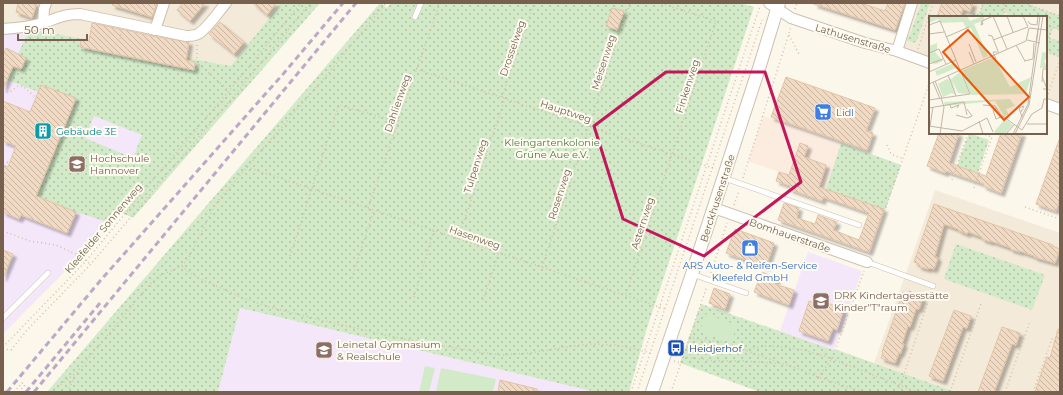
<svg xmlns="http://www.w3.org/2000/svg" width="1063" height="395" viewBox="0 0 1063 395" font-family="Montserrat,sans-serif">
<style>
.residential{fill:#f4ead9}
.commercial{fill:#fcebdf}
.education{fill:#f4e7f9}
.green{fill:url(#green-dots);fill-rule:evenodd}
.pitch{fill:#d3eac9}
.building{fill:url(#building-back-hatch);stroke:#e3c3a4;filter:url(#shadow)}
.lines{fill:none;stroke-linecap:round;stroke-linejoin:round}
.service-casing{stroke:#cec0b0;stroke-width:6}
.minor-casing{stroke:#cec0b0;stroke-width:12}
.tertiary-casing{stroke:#cec0b0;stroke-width:14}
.path{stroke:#d6bea5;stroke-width:1.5;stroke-dasharray:1 3;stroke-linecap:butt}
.service{stroke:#fff;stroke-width:5}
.minor{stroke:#fff;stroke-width:10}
.tertiary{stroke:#fff;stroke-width:12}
.rail{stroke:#bca8c7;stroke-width:3;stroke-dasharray:6 4;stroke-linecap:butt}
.path-bridge{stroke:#d6bea5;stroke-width:1.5;stroke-dasharray:1 3;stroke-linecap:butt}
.marked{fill:none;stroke:#c2185b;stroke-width:3;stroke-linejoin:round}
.labels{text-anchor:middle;stroke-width:4;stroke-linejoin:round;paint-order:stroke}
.street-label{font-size:10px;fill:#77614e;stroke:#fefbf1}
.shop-label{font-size:10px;fill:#366cbe;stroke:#fefbf1;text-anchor:start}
.culture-label{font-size:10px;fill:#0d838f;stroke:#fefbf1;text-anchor:start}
.park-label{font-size:10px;fill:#507c46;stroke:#fefbf1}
.education-label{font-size:10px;fill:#785e54;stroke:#fefbf1;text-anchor:start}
.transit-label{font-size:10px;fill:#164399;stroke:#fefbf1;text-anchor:start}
.inset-road{fill:none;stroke:#c3b6a7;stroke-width:1}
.view{fill:#e8590c;fill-opacity:0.15;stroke:#e8590c;stroke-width:2}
.inset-edge{fill:none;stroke:#77614e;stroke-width:2}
</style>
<defs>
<pattern id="green-dots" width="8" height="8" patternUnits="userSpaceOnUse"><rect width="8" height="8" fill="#d3eac9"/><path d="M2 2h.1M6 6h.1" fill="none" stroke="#b0c1a5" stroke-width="1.8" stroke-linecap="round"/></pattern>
<pattern id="building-back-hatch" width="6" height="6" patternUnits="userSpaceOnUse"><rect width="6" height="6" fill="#f1dac3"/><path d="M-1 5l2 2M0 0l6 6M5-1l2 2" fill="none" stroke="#c8b4a1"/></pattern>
<filter id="shadow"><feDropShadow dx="3.5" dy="3.5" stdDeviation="1" flood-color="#0004"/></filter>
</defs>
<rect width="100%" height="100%" fill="#fcf7eb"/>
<g class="residential">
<path d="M3 3H281L231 66 23 28 3 29Z"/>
<path d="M807 3H1060V109L1046 104V17H930V63L897 51 901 34Z"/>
<path d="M935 190 1060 233V392H957L874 363 905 276Z"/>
</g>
<path class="commercial" d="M763 116 841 143 826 189 748 161Z"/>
<g class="education">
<path d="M23 28 231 66 79 257 3 334V29Z"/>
<path d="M808 252 862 271 834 350 780 331Z"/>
<path d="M240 308 596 392H218Z"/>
</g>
<g class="green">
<path d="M281 3H320L133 218 116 210 107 222 76 212 36 196 76 99 42 85 39 92 7 80 29 29 231 66ZM94 116 142 135 133 158 85 138Z"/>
<path d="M380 3H381L387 8 391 3H740L754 7 647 328 629 392H596L240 308 218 392H47Z"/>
<path d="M921 3H930L916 43 906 40 908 36 910 35Z"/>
<path d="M983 3H1024L1060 16V30L1053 28 1049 38 1060 42V57L1046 52V17H1016L1004 12V17H972L974 13 979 14Z"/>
<path d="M969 133 989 140 978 173 957 166Z"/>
<path d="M841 143 901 165 885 210 826 189Z"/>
<path d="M956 244 1045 275 1032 310 944 279Z"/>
<path d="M701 304 834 350H837L956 392H760L680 363Z"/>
</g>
<g class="pitch">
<path d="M706 314 737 325 731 343 700 331Z"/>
<path d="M425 366 435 368 429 392H419Z"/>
<path d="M441 368 496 379 493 392H436Z"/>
</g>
<g class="building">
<path d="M18 3H37L32 18 16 12Z"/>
<path d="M113 3H157L152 17 112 5Z"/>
<path d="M183 3H205L190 21 177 10Z"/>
<path d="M253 3H276L267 15Z"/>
<path d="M815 3H860L885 11 888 3H905L895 30 814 4Z"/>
<path d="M942 3H973L970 12 963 9 960 17H937Z"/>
<path d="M612 8 624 11 617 30 606 26Z"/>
<path d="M220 22 244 42 234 54 209 34Z"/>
<path d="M92 23 153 36 189 42 186 60 195 62 194 70 80 47 81 39 89 41Z"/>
<path d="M6 48 26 58 21 69 13 66 3 89V55Z"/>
<path d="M786 77 875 108 866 131 873 133 867 150 771 117Z"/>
<path d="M41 85 76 98 36 196 76 212 67 233 21 215 19 219 3 212V165L8 167 16 146 3 141V101L30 112Z"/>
<path d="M939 133H959L949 163 986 176 1001 133H1022L1001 193 983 186 984 184 946 171 945 173 927 166Z"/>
<path d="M1059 140H1060V199L1056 211 1036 204Z"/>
<path d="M800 143 808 146 804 157 826 165 819 187 884 209 869 252 778 220 784 203 799 208 797 213H798L797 218 815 224 818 215 837 222 833 230 859 240 869 213 823 197 822 201 789 189 790 186 776 181 779 172 789 175Z"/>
<path d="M934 204 1053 245 1052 246 1060 249 1055 263 1034 257V256L1020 251V252L1010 249 1011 248 991 241V242L982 239V237L968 232 967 234 958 230V229L944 224 935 256 938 258 934 269 929 268 928 269 918 266 919 264 914 262Z"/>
<path d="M735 229 774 243 766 267 726 253Z"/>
<path d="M3 250 13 254 3 278Z"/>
<path d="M762 272 777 278 775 284 794 290 789 305 754 292Z"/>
<path d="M714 288 730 294 725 309 709 303Z"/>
<path d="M909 291 919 295 918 297 923 298 919 309H916L910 327 908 326 902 344H904L900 354 899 353 895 363 881 358 883 353 882 352 903 292 908 293Z"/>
<path d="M809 301 822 306 824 302 844 309 837 330 833 328 828 341 799 331Z"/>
<path d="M954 310 971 316 967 328 963 327 943 381 929 376Z"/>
<path d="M1002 327 1020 333 1016 345 1012 344 994 392H978Z"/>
<path d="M1058 329 1060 330V392H1035L1047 357 1050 358Z"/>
<path d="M500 380 537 389V392H498Z"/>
</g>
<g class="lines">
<defs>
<g id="service">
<path d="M415 17 421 3"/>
<path d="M724 178 859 225"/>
<path d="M867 262 933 286"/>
<path d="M692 274 746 293"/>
<path d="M3 318 48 273"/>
</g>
<g id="minor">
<path d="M769 3 791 18 865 43 897 51 930 63"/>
<path d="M43 23 44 9 46 3"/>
<path d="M3 29C17 28 30 27 43 23 58 18 64 14 80 14L186 36C190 36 194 36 198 34 207 29 219 11 226 3"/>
<path d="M155 30 164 3"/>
<path d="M897 51 912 3"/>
<path d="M1046 104 1060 109"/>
<path d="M714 208 867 262"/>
</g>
<path id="tertiary" d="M652 392 692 274 761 62 779 3"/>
</defs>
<use href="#service" class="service-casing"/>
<use href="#minor" class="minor-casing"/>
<use href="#tertiary" class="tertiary-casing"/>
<g class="path">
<path d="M1024 3 1060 16"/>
<path d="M795 9 797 3"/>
<path d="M972 17 974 13 979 15 983 3"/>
<path d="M1004 17V3"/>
<path d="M1046 20 1051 13"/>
<path d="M1046 25 1060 30"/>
<path d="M789 35 799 54"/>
<path d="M1046 37 1060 42"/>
<path d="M1049 38 1052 28"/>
<path d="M120 39 121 33"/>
<path d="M197 45V62L229 91"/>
<path d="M918 49 933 3"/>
<path d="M1046 52 1060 57"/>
<path d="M416 69 716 169"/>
<path d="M3 94 11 91 18 86 24 87 36 98"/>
<path d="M1048 94 1060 60"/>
<path d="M502 97 534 3"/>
<path d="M887 145 891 154 903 159"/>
<path d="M3 161 9 163"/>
<path d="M247 167 665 309"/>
<path d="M743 178 791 27"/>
<path d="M952 180 968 133"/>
<path d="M974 188 992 137 981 133"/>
<path d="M734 205 739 191"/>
<path d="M1025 207 1060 219"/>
<path d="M368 208 440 3"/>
<path d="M3 231 30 241 56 245 82 257 90 264"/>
<path d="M458 239 505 98"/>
<path d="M870 253 930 81"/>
<path d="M290 256 339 105 398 122"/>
<path d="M182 266 186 270 200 279 243 298 269 307 333 323 399 338 478 352 501 355 530 353 572 346 592 344 615 345 636 349 653 354"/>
<path d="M542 267 630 3"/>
<path d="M711 273 727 223"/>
<path d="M352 278 374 210"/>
<path d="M626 294 716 21 660 3"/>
<path d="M414 297 434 230"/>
<path d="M483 300 499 252"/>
<path d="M689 337 700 340 720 341 781 363"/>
<path d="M679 345 694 350 713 354H724L765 346 782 347 803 350 827 357 917 392"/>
<path d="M3 347 86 261 152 181 229 91 301 3"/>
<path d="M3 349 11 350 27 330 90 265 234 96 310 3"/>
<path d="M683 357 715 361H744L785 364 818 377 863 392"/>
<path d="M674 361 680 363"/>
<path d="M818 377 832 359 864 271"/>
<path d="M14 392 22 383 25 385 19 392"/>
<path d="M51 392 77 372 151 283 159 276 182 266 189 257 216 203 326 76 386 3"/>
<path d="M67 392 76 374"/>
<path d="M631 392 760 6"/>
<path d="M637 392 762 20"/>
<path d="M671 392 707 286"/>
<path d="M898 392 931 293"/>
<path d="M950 392 981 304"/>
<path d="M1005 392 1030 321"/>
<path d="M1033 392 1052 339 1060 342"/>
</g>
<use href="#service" class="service"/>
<use href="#minor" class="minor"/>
<use href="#tertiary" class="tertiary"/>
<g class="rail">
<path d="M7 392 100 281 284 73 343 3"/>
<path d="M26 392 100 303"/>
<path d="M34 392 356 3"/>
</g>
<path class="path-bridge" d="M3 387 7 392"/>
</g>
<path class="marked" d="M666 72H765L801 182 704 256 623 219 594 126Z"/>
<defs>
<symbol id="supermarket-square" viewBox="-11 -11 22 22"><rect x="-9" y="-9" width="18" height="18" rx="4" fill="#3f7fe0" stroke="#fefbf1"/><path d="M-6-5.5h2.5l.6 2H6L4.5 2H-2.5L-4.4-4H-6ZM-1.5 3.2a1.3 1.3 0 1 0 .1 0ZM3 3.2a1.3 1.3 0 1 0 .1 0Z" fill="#fff"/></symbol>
<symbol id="building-square" viewBox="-11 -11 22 22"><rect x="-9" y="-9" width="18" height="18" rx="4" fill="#0f9aa8" stroke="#fefbf1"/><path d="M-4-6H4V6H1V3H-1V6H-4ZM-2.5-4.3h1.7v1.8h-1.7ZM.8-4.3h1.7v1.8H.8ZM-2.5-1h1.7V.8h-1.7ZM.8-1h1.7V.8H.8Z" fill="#fff"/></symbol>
<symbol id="university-square" viewBox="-11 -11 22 22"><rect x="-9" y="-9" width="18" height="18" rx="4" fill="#8d6e63" stroke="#fefbf1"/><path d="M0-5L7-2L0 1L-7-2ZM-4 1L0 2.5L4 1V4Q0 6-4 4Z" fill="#fff"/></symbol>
<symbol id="shop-square" viewBox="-11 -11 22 22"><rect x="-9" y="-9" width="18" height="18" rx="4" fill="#3f7fe0" stroke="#fefbf1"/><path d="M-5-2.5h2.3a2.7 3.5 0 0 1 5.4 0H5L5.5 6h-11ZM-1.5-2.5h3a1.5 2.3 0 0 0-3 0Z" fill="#fff"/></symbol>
<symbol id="school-square" viewBox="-11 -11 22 22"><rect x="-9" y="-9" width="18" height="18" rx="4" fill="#8d6e63" stroke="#fefbf1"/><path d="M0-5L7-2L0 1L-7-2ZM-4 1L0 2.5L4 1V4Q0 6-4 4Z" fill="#fff"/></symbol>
<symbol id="bus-square" viewBox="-11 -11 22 22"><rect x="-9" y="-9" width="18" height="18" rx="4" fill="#1a4fb4" stroke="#fefbf1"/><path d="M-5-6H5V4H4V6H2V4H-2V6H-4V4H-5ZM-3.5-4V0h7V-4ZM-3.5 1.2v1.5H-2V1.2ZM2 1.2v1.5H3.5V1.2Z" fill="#fff"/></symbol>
</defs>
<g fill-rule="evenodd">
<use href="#supermarket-square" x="813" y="102" width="20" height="20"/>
<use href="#building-square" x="33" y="121" width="20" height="20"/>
<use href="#university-square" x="67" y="154" width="20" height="20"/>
<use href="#shop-square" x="740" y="238" width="20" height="20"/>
<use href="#school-square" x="811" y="291" width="20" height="20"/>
<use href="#bus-square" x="666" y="338" width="20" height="20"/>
<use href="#school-square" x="314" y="340" width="20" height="20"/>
</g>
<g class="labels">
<g class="street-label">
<text transform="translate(853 38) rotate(17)" y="4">Lathusenstraße</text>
<text transform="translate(512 48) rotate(-71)" y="4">Drosselweg</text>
<text transform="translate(603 62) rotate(-72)" y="4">Meisenweg</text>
<text transform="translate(687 86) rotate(-72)" y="4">Finkenweg</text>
<text transform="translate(397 103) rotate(-71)" y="4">Dahlienweg</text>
<text transform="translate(566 111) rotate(18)" y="4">Hauptweg</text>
<text transform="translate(475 166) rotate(-72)" y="4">Tulpenweg</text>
<text transform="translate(559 194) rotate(-72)" y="4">Rosenweg</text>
<text transform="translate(717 198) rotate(-72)" y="4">Berckhusenstraße</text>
<text transform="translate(642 223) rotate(-72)" y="4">Asternweg</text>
<text transform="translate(103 228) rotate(-50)" y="4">Kleefelder Sonnenweg</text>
<text transform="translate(790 235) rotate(19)" y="4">Bomhauerstraße</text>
<text transform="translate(475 237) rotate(19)" y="4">Hasenweg</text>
</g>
<g class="shop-label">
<text x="836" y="116">Lidl</text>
<text x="750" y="269" text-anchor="middle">ARS Auto- &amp; Reifen-Service<tspan x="750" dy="12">Kleefeld GmbH</tspan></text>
</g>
<g class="culture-label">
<text x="56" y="135">Gebäude 3E</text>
</g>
<g class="park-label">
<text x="552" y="146">Kleingartenkolonie<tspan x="552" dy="12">Grüne Aue e.V.</tspan></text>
</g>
<g class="education-label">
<text x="90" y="162">Hochschule<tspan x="90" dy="12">Hannover</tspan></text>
<text x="834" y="299">DRK Kindertagesstätte<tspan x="834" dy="12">Kinder"T"raum</tspan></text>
<text x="337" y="348">Leinetal Gymnasium<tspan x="337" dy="12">&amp; Realschule</tspan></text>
</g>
<g class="transit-label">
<text x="689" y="352">Heidjerhof</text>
</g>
</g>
<g transform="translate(929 16)">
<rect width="118" height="118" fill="#fcf7eb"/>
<path d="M0 0H38L41 5 54 0 56 4 45 8 59 40 54 42 42 12H37L34 6 11 7 9 3 0 7ZM8 27V34L6 36 14 45 7 48 2 47 0 42V30ZM113 36 118 37V43L115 44 118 52H111ZM65 41 81 71 102 61 97 78 42 79 32 55ZM25 47 27 52 8 60 6 55ZM31 56 40 77V78L29 77 23 63 27 78 20 61 22 63ZM18 63 20 64 26 79 23 77 14 81 9 68ZM81 83 86 90 77 93 80 99 75 100 66 85 16 90 15 86Z" fill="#d3eac9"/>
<path d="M76 103 84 109 76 118H68L65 116Z" fill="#d3eac9"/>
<path class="inset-road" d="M64 0 78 33M78 0 84 16M94 0 99 11M53 5 52 9 54 8 53 5 64 0M99 5 101 8 108 9 109 0M0 9 11 5 41 78 0 84M100 12 118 14M0 18 15 16M59 19 63 20 69 35M17 21 40 11M64 24 99 11M98 24 111 27M107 26 109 13M40 28 47 46M87 29 96 45M40 36 45 48M0 37 10 33 17 48M67 43 64 36H70M95 45 104 43 105 27M0 48 14 43M0 56 27 44M19 59 27 80M113 60 118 73H114M6 65 13 82M4 66 11 83M113 66 114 53H118M0 68 97 25 100 12M21 89 22 92 30 89 28 92M54 89 66 90 72 99 93 114 103 98 113 92 115 83H118M0 92 35 86 38 99M68 92 64 94 67 103 74 100M92 96 95 90 90 92 93 101M27 99 38 102 43 100 38 93M50 105 54 118M98 108H118M0 110 33 115 58 102 64 116M1 110 4 91M11 118 15 91 12 82M77 118 85 109M84 118 99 88 111 0M86 118 100 89 114 0"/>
<path class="view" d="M39 14 100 81 75 104 14 36Z"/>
<rect width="118" height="118" class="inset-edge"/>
</g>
<rect width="1063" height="395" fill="none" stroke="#77614e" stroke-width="8"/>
<path d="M18 34v6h69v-6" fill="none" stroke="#77614e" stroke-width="2"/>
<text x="24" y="34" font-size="12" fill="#77614e" stroke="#fefbf1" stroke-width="3" paint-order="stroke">50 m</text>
</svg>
